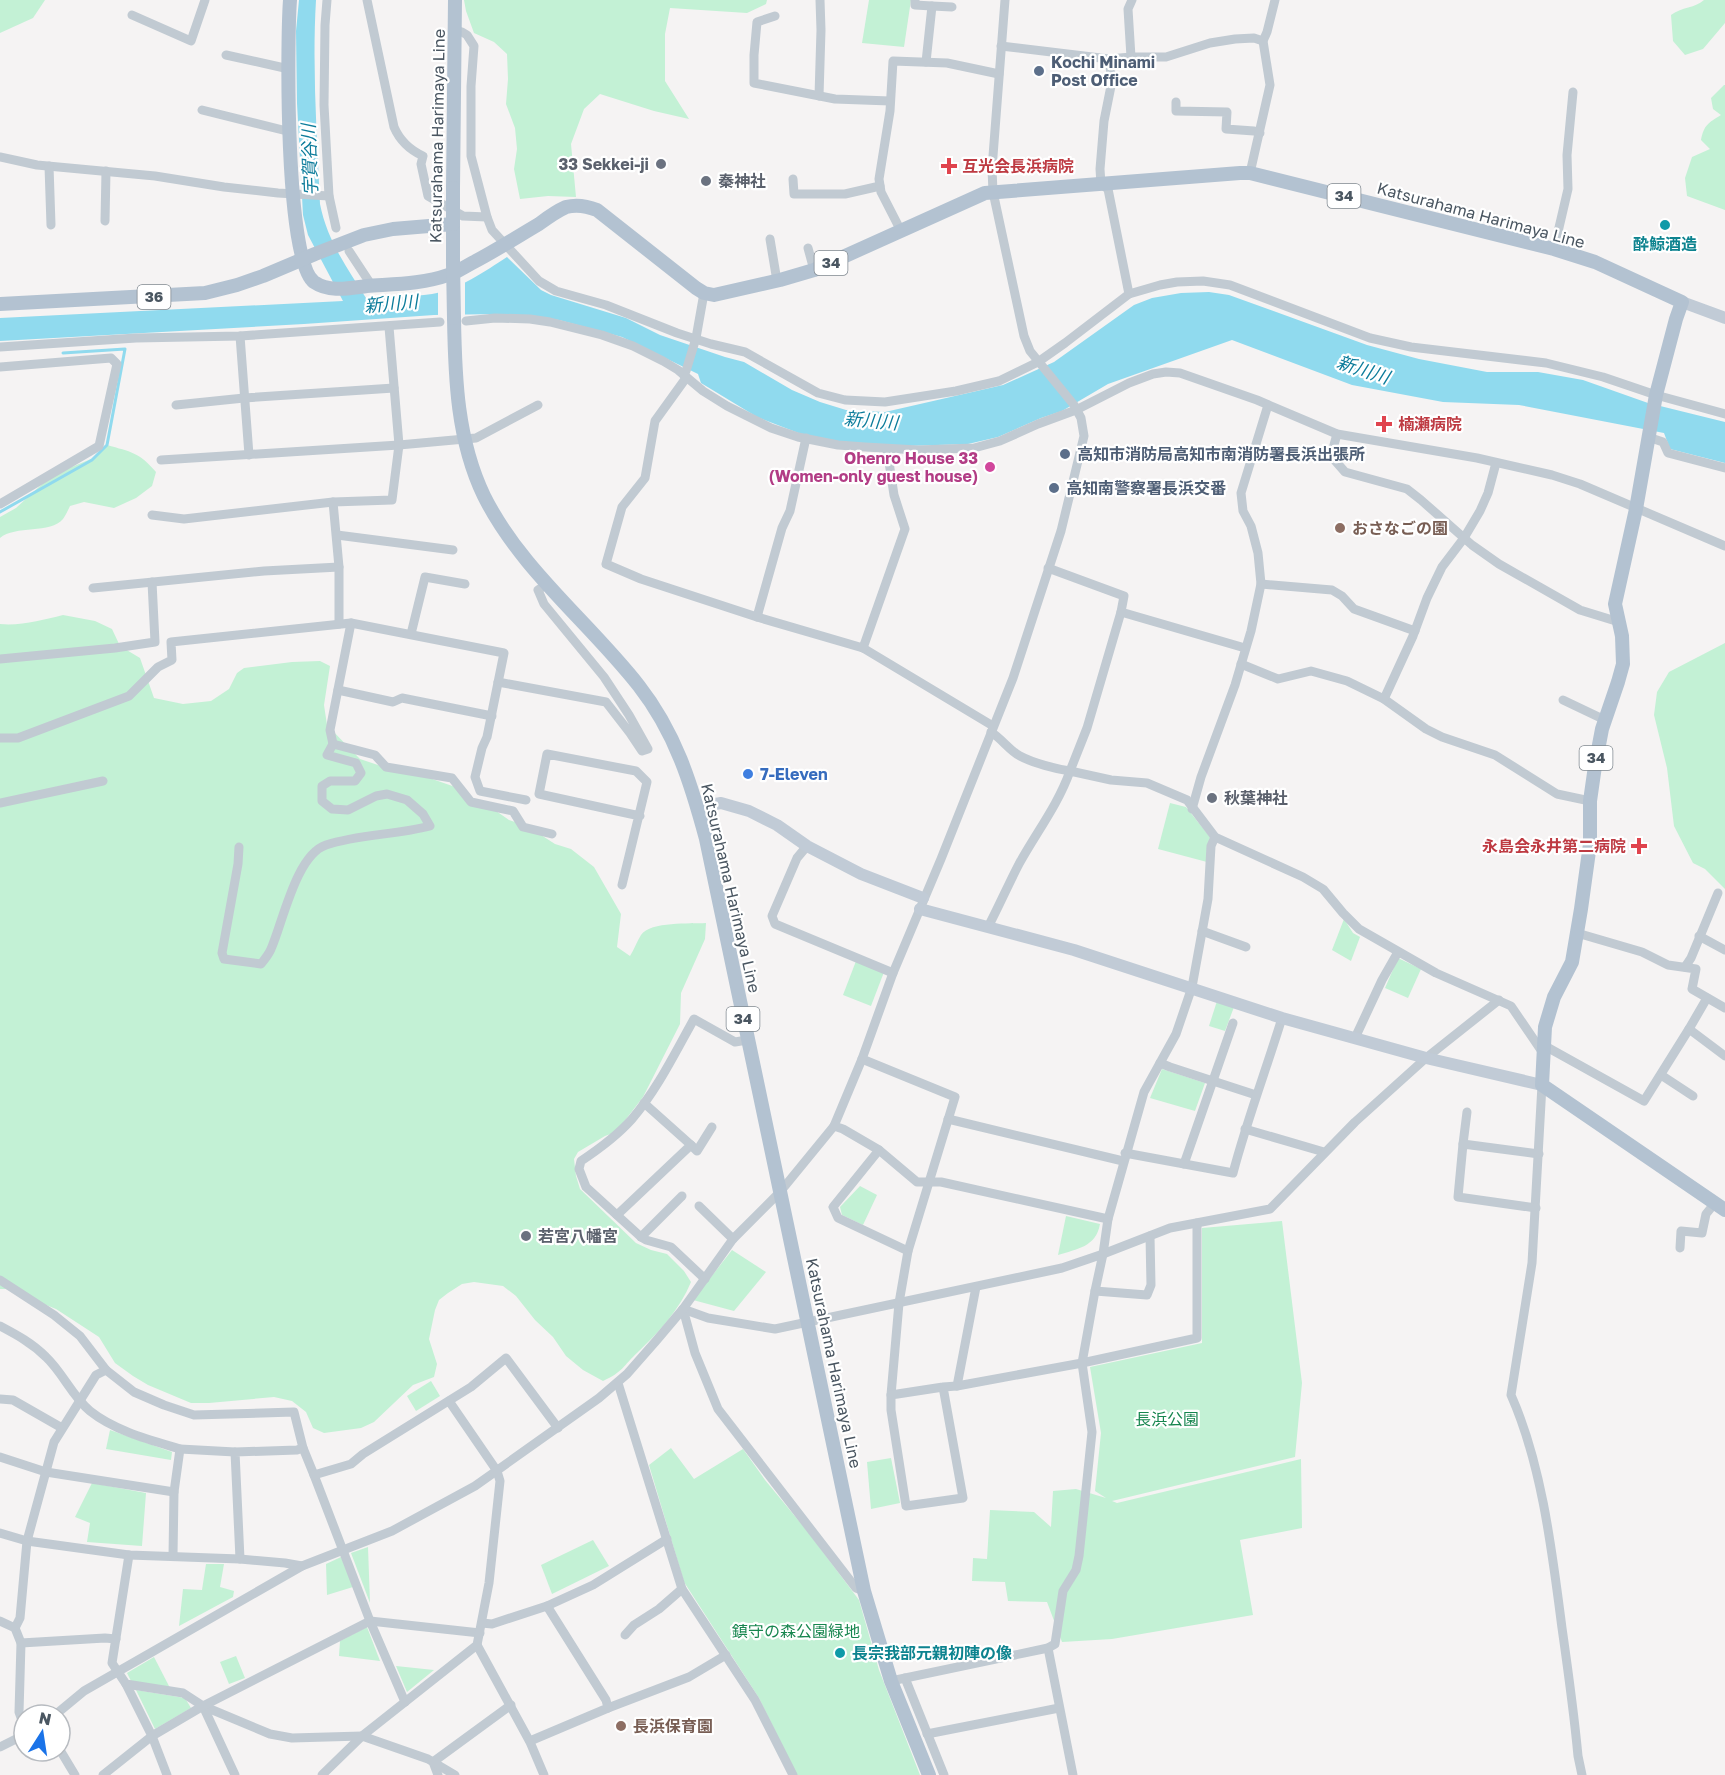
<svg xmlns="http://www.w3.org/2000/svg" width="1725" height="1775" viewBox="0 0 1725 1775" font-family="'Golos Text','Noto Sans JP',sans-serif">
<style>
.green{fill:#c3f1d5}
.water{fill:#90daee}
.pier{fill:#f5f3f3}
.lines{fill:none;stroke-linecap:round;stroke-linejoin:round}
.stream{stroke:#90daee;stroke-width:3}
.street{stroke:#c1cad2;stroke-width:9}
.secondary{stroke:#c1cbd6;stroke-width:12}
.primary{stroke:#b3c2d1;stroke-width:14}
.primary-bridge{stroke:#b3c2d1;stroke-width:14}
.service-dot{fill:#5c6f8a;stroke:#fff;stroke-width:2}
.worship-dot{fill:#6b7280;stroke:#fff;stroke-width:2}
.health-dot{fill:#e0444e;stroke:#fff;stroke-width:2}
.culture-dot{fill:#0f9aa8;stroke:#fff;stroke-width:2}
.hotel-dot{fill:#d1479c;stroke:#fff;stroke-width:2}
.education-dot{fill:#8d6e63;stroke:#fff;stroke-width:2}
.shop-dot{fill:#3f7fe0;stroke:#fff;stroke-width:2}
.labels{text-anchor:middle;stroke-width:4.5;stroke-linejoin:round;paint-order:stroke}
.shield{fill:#fff;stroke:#808990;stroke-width:1.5}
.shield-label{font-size:15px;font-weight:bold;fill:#4a5661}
.service-label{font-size:16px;font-weight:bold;fill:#4e5e75;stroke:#fff;text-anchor:start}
.street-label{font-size:16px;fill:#4a5661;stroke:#fff}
.worship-label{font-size:16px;font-weight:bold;fill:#5b616d;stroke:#fff;text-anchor:start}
.health-label{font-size:16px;font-weight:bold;fill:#be3a42;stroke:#fff;text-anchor:start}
.culture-label{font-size:16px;font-weight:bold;fill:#0d838f;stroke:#fff}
.hotel-label{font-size:16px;font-weight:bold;fill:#b23c85;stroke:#fff;text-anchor:end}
.education-label{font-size:16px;font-weight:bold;fill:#785e54;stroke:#fff;text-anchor:start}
.shop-label{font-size:16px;font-weight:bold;fill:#366cbe;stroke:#fff;text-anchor:start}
.park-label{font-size:16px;fill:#17864f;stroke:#fff}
.water-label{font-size:18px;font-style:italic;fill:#0c7c9b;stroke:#fff}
</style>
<rect width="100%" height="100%" fill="#f5f3f3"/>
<g class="green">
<path d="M0 0H45L33 18 0 33Z"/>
<path d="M464 0H767L766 4 747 13 670 8 665 34V81L689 119 654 111 600 94 584 109 571 144 576 197 548 196 520 199 514 169 517 149 515 128 506 104 508 79 507 54 494 42 474 33 466 11Z"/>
<path d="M869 0H911L904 47 862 43Z"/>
<path d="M1704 0H1725V23L1703 49 1685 55 1673 41 1671 15C1681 7 1696 8 1704 0Z"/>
<path d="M1724 85H1725V210L1687 196 1685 178 1692 157 1710 149 1701 140C1704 125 1708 123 1721 115L1713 109 1711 98Z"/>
<path d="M107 445C131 452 139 452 156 472L152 486 136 498 114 508 84 502 70 506C68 510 66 515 63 519 51 534 15 525 0 538V517L16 508 52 475 96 457Z"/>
<path d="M63 615 95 621 112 629 120 646 140 658 154 698 183 704 211 701 229 689 237 673 244 668 292 662 320 661 330 666 324 705 327 725 360 759 384 767 415 773 461 789 474 799 489 806 509 820 527 826 555 844 571 849 594 867 621 914 617 947 630 956C634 950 637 941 641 935 651 921 690 924 706 923L705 939 681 993 680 1024 643 1097 616 1132 605 1136 578 1152 574 1159 576 1176 580 1189 636 1243 651 1250 667 1254 684 1271 691 1282C680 1309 659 1332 638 1352 623 1366 623 1372 603 1381L583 1370 566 1356 553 1337 535 1320 516 1296 503 1286 474 1282 462 1284 448 1293 439 1300 435 1310 429 1339 437 1364 434 1377 413 1385 374 1422 361 1428 324 1433 313 1428 306 1412 292 1401 274 1397 209 1403H191L148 1385 133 1376 115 1363 99 1337 56 1309 6 1289H0V624C21 626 43 620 63 615Z"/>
<path d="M1725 643V889L1705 869 1693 863 1674 826 1667 768 1654 715 1657 692 1669 672Z"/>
<path d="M1170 803 1186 807 1210 837 1207 862 1158 849Z"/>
<path d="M1344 919 1353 933 1360 937 1351 961 1332 950Z"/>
<path d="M1398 958 1421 969 1408 998 1385 988Z"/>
<path d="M856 961 884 972 871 1006 843 995Z"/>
<path d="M1217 1001 1234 1007 1225 1031 1209 1026Z"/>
<path d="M1162 1069 1205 1083 1195 1111 1150 1098Z"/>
<path d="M860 1186 877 1195 863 1225 842 1215 840 1207Z"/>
<path d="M1066 1216 1100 1224C1096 1247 1077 1249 1058 1255Z"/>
<path d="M1282 1221 1302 1383 1295 1457 1112 1501 1117 1503 1301 1459 1302 1528 1240 1540 1253 1615 1112 1639 1062 1642 1047 1602 1008 1601 1005 1582 972 1581 973 1558 987 1559 990 1510 1034 1512 1051 1527 1053 1491 1076 1489 1106 1498 1095 1491 1101 1433 1090 1367 1202 1343V1228Z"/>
<path d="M732 1250 766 1272 734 1311 693 1300Z"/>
<path d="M431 1381 440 1396 416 1411 407 1396Z"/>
<path d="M110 1430 172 1452 171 1460 106 1449Z"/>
<path d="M671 1448 694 1479 743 1449 765 1480 808 1532 859 1600 879 1670 920 1775H797L759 1698 684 1582 649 1465Z"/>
<path d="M891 1458 900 1503 871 1509 867 1462Z"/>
<path d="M92 1483 146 1493 142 1546 87 1542 90 1523 75 1517Z"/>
<path d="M593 1540 609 1566 552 1594 541 1565Z"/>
<path d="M368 1547 370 1603 351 1553Z"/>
<path d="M341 1557 353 1587 327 1595 326 1564Z"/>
<path d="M206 1564H224L220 1587 234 1591 233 1597 179 1626 183 1589 202 1590Z"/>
<path d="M367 1627 380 1661 339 1656 340 1641Z"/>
<path d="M236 1656 245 1678 229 1684 220 1662Z"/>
<path d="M154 1657 170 1688 132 1683 127 1673Z"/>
<path d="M396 1666 434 1670 407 1692Z"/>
<path d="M136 1690 185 1698 191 1708 155 1729Z"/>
</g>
<path class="water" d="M299 0H316C312 68 317 136 320 204 327 240 347 268 366 298 388 297 411 297 432 294 459 290 485 271 507 257L541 290 551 295 626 318 660 335 725 357 744 362 792 390 820 402 846 410 885 412 1003 385 1054 362 1134 305 1152 298 1181 293 1209 292 1229 295 1367 345 1419 359 1487 372H1538L1583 380 1648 403 1725 422V463L1670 449 1664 433 1519 405 1443 402 1352 385 1232 340 1108 384 1062 411 1041 418 998 437 968 444 908 446 832 441 801 434 757 417 701 383 698 374 622 337 559 320 498 314 434 315 304 324 0 341V318L343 301 308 235 303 215 297 103 296 31Z"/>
<path class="pier" d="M465 278V317H438V289Z"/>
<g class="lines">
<path class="stream" d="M0 512 92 460 107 445 125 349 63 353"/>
<g class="street">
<path d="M327 0 325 25 324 105 329 196 336 228"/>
<path d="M367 0 394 127C400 141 410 150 423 156L421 164 428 196 463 216 487 217"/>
<path d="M915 0V5L932 6 926 62"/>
<path d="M932 6 952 7"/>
<path d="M132 15 191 41 205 0"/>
<path d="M775 16 757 22 754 55V83L835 99 890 101"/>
<path d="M455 30 462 32 467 35 474 46 471 86V156L487 217 492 230 539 281 556 291 606 305 677 333 711 344 745 352 818 393 845 400 885 402 956 391 999 381 1038 362 1065 343 1129 294 1160 285 1177 282 1203 281 1230 285 1370 338 1411 347 1546 363 1603 377 1656 395 1725 414"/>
<path d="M1001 46 1109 59 1131 57H1166L1210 43 1235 39 1254 38 1263 41"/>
<path d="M226 55 289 69"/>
<path d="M1131 57 1128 9 1132 0"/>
<path d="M1109 59 1112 81 1104 121 1100 169 1101 184 1108 189 1129 294"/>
<path d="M819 96 821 30 820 0"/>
<path d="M1176 102V111L1227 112 1226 129 1254 131 1260 133"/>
<path d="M202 110 291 132"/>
<path d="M0 157 37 165 155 176 224 187 278 193 329 196"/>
<path d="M49 166 51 225"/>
<path d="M1250 173 1270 85 1263 41 1267 32 1275 0"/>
<path d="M793 179 794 194H845L880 186"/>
<path d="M105 221 106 171"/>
<path d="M901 231 881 192 879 179 890 111 893 61 947 63 999 74"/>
<path d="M770 239 777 281"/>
<path d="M808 248 814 270"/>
<path d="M1554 249 1568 189 1567 155 1573 92"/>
<path d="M349 251 372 286"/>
<path d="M466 321 495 318 530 319 550 322 602 335 633 346 663 361 678 370 703 391 727 406 771 428 798 437 838 445 865 447 918 450 974 448 1000 441 1038 424 1076 410 1129 383 1153 374 1166 372 1180 373 1257 400 1337 434 1477 458 1552 475 1580 484 1725 546"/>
<path d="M240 336 249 455"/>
<path d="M0 347 136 338 240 336 440 322"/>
<path d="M0 367 111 358 117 364 99 446 0 504"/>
<path d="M683 374 686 371 696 338 704 293"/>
<path d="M686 378 655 421 645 478 622 507 606 564 641 579 757 617 863 648 993 726"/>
<path d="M176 405 244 398 394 388"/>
<path d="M1337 434 1331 456 1345 472 1407 489 1421 500 1472 545 1499 564 1580 610 1619 622"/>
<path d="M1648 437 1663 442 1668 453 1725 468"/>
<path d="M161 460 399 445 476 438 538 405"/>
<path d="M333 502 339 567V624"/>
<path d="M152 515 184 519 333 502 392 500 399 445 389 327"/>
<path d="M337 535 453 550"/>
<path d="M1048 568 1124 596 1121 612 1245 648"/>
<path d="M1261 584 1332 590 1342 596 1354 609 1415 631"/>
<path d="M93 588 264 571 339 567"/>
<path d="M757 617 782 528 790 511 806 438"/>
<path d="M411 634 425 577 465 584"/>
<path d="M863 648 905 529 894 495 887 449"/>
<path d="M0 659 115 648 155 642 152 582"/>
<path d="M1241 664 1278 679 1311 671 1347 681 1384 699 1426 729 1442 737 1495 755 1557 794 1590 801"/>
<path d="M498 682 606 702 630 733 642 751 648 749 629 715 604 677 544 604 538 590 547 584"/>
<path d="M338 690 393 702 402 698 492 716"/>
<path d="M1384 699 1413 636 1427 598 1442 567 1464 538 1480 511 1488 493 1496 463"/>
<path d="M1563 700 1605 720"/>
<path d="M991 732C1002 739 1010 751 1020 756 1033 763 1056 769 1070 771L1087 728 1121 612"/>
<path d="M0 738H18L129 696 158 667 172 660 171 642 351 623 504 653 487 737 482 748 475 777 480 791 526 800"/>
<path d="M333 744 375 755 386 767 452 778 471 802 513 811 523 827 552 834"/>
<path d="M0 803 103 781"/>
<path d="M1192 809 1201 777 1235 685 1251 631 1261 584 1258 553 1251 526 1243 511 1241 493 1268 405"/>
<path d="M807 846 797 858 772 916 775 924 893 973"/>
<path d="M239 847 238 864 222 953 224 959 261 964C265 959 269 954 271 949 283 922 296 855 326 845 359 834 396 835 430 826L423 814 407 800 387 794 376 796 348 810 332 809 322 801V786L330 781H355L361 773 356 763 327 755 333 744 330 730 351 623"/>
<path d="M622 885 647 782 636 771 547 754 539 794 640 816"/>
<path d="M988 927C999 906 1008 885 1019 864 1036 833 1058 805 1070 771L1111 780 1147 783 1187 800 1215 837 1303 877 1323 889 1343 913 1359 929 1436 973 1511 1006 1545 1056"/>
<path d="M1202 931 1246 947"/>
<path d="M1577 933 1642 952 1668 965 1696 969 1692 989 1725 1008"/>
<path d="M1699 936 1725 950"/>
<path d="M1685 967 1691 958 1718 893"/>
<path d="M1689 1029 1725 1056"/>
<path d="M1355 1038 1382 980 1398 952"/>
<path d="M1545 1046 1644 1101 1689 1029 1707 998"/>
<path d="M862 1059 955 1097 908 1251 899 1303 891 1395"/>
<path d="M1160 1063 1170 1067 1256 1095"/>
<path d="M1661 1075 1693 1096"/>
<path d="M1542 1085 1532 1263 1511 1395C1542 1465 1552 1551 1562 1628 1568 1670 1574 1713 1578 1756L1582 1775"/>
<path d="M948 1119 1123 1161"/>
<path d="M834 1126 843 1129 879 1150 917 1182H941L1108 1219"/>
<path d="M1245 1129 1324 1152"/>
<path d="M1463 1144 1467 1112"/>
<path d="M691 1145 697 1151 712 1127"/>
<path d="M879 1150 833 1207 838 1218 908 1251"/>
<path d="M1125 1153 1233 1173C1247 1120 1266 1070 1282 1018"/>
<path d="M1184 1164 1233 1023"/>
<path d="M699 1206 733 1239"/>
<path d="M1536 1208 1458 1197 1463 1144 1539 1154"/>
<path d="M617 1215 691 1145 644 1103"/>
<path d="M641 1237 682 1196"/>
<path d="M1680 1248 1681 1231 1702 1233 1706 1214 1715 1203"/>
<path d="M705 1279 671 1247 646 1240 641 1237 586 1187 579 1169 581 1161C599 1149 617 1136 632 1119 657 1090 675 1053 694 1019L735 1042 747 1040"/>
<path d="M0 1280 54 1315 80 1336 106 1370 134 1392 164 1405 194 1415 294 1412 303 1448 314 1475 370 1621 405 1702"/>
<path d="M1095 1291 1147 1295 1151 1285 1150 1236"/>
<path d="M683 1309 708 1318 775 1329 1062 1268 1103 1254 1170 1228 1270 1209 1355 1122 1426 1058 1499 1000"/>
<path d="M683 1309 695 1353 718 1409 856 1588 864 1591"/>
<path d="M0 1326C17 1335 32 1343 46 1357 63 1373 72 1396 90 1411 115 1431 150 1440 180 1449"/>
<path d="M618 1383 682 1589 755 1700 793 1775"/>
<path d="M957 1386 976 1287"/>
<path d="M943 1387 963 1498 906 1506 891 1410V1395L943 1387 957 1386 1082 1363 1197 1338V1223"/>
<path d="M0 1399 13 1400 62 1428"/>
<path d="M0 1457 46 1472 174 1492"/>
<path d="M314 1475 351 1464 363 1454 471 1387 506 1358 558 1428"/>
<path d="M0 1533 27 1541 129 1555 240 1559 285 1563 302 1566"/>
<path d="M129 1555 112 1663 126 1684 183 1693 203 1706 270 1734 292 1738 362 1736 428 1759 433 1762 438 1775"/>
<path d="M173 1556 174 1492 180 1449 235 1452"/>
<path d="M240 1559 235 1452 297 1450 303 1448"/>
<path d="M0 1621 15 1628 21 1643 19 1712 24 1726"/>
<path d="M482 1623 492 1624 547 1606 593 1585 667 1539"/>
<path d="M15 1628 20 1618 27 1541 54 1442 96 1375 106 1370"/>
<path d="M625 1635 634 1625 659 1609 682 1589"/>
<path d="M21 1643 105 1638 116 1639"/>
<path d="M477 1645 530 1742 544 1775"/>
<path d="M1048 1648 1073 1775"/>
<path d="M905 1678 944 1775"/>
<path d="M891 1681 1048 1648 1055 1644 1063 1591 1076 1570 1079 1556 1092 1432 1082 1363 1095 1291 1103 1254 1108 1219 1144 1092 1176 1034 1192 987 1208 899 1211 846 1215 837"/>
<path d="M126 1684 152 1736 167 1775"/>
<path d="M203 1706 235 1775"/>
<path d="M608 1708 689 1677 726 1655"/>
<path d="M55 1715 84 1691 302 1566 392 1531 475 1486 599 1398 627 1374 656 1341 683 1309 733 1239 780 1192 834 1126 862 1059 893 973 941 859 1013 678 1061 531 1084 436 1081 418 1074 405 1030 351 1024 336 993 192 992 169 1005 0"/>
<path d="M927 1734 1059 1708"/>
<path d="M530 1741 608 1708 606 1700 547 1606"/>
<path d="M0 1747 24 1735"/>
<path d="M60 1750 75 1775"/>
<path d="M103 1775 152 1736 203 1706 370 1621 480 1633"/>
<path d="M322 1775 362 1736 477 1645 489 1583 500 1481 497 1471 449 1401"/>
<path d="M455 1775 433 1762 511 1705"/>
</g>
<g class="secondary">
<path d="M1682 302 1725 318"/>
<path d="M698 807 721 803 749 811 777 825 807 846 861 874 923 898"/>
<path d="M920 909 1074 950 1282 1018 1426 1058 1542 1085"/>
</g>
<g class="primary">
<path d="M290 0C287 41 285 261 314 282 330 293 350 288 367 286 393 284 423 284 448 275 456 273 464 267 472 263 495 251 517 237 539 224 547 218 557 211 566 207 577 204 587 206 597 210L696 288 704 293 714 295 780 280 814 270 985 193 1240 173H1250L1554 249 1595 262 1682 302 1676 319 1656 395 1636 509 1615 604 1622 636 1623 664 1618 682 1602 729 1595 766 1590 801V844L1581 909 1572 962 1554 997 1545 1027 1542 1085 1725 1210"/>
<path d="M453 188 455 0"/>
<path d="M0 304 205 293 237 285 263 276 315 254 364 235 393 229 453 224V263"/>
<path d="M454 318C455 378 457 440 484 496 521 570 589 622 639 686 675 732 691 783 706 839L864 1591 891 1681 929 1775"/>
</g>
<g class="primary-bridge">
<path d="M453 188V224"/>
<path d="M453 263 454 318"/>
</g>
</g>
<g class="service-dot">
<circle cx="1039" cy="71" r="6"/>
<circle cx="1065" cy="454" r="6"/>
<circle cx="1054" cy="488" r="6"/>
</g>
<g class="worship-dot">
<circle cx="661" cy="164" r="6"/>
<circle cx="706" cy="181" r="6"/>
<circle cx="1212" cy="798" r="6"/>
<circle cx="526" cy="1236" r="6"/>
</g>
<g class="health-dot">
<path d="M946 157h6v6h6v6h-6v6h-6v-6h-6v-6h6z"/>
<path d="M1381 415h6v6h6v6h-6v6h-6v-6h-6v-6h6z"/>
<path d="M1636 837h6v6h6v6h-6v6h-6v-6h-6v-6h6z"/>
</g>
<g class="culture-dot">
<circle cx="1665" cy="225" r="6"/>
<circle cx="840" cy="1653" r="6"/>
</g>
<circle class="hotel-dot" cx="990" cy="467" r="6"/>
<g class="education-dot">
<circle cx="1340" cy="528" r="6"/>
<circle cx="621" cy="1726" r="6"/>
</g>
<circle class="shop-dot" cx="748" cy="774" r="6"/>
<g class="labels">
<g class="shield">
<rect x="1327.5" y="184" width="33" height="24" rx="4.5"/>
<rect x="814.5" y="251" width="33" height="24" rx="4.5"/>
<rect x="137.5" y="285" width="33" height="24" rx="4.5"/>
<rect x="1579.5" y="746" width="33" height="24" rx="4.5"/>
<rect x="726.5" y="1007" width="33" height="24" rx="4.5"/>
</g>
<g class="shield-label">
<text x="1344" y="201">34</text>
<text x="831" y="268">34</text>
<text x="154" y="302">36</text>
<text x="1596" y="763">34</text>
<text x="743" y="1024">34</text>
</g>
<g class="service-label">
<text x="1051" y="68">Kochi Minami<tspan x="1051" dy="18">Post Office</tspan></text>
<text x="1077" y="460">高知市消防局高知市南消防署長浜出張所</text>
<text x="1066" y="494">高知南警察署長浜交番</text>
</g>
<g class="street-label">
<text transform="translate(437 136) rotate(-89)" y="6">Katsurahama Harimaya Line</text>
<text transform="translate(1481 215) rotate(15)" y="6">Katsurahama Harimaya Line</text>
<text transform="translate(731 888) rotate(77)" y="6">Katsurahama Harimaya Line</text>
<text transform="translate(834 1363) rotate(78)" y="6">Katsurahama Harimaya Line</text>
</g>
<g class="worship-label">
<text x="649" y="170" text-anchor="end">33 Sekkei-ji</text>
<text x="718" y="187">秦神社</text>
<text x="1224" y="804">秋葉神社</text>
<text x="538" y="1242">若宮八幡宮</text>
</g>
<g class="health-label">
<text x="962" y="172">互光会長浜病院</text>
<text x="1398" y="430">楠瀬病院</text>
<text x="1626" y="852" text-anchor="end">永島会永井第二病院</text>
</g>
<g class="culture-label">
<text x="1665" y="250">酔鯨酒造</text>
<text x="852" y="1659" text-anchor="start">長宗我部元親初陣の像</text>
</g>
<g class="hotel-label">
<text x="978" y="464">Ohenro House 33<tspan x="978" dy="18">(Women-only guest house)</tspan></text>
</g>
<g class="education-label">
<text x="1352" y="534">おさなごの園</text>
<text x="633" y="1732">長浜保育園</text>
</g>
<g class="shop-label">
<text x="760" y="780">7-Eleven</text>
</g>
<g class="park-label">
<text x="1167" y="1425">長浜公園</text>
<text x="796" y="1637">鎮守の森公園緑地</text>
</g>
<g class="water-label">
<text transform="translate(310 160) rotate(-92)" y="6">宇賀谷川</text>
<text transform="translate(391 304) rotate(-5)" y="6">新川川</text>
<text transform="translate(1363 370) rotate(18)" y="6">新川川</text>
<text transform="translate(871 421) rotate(5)" y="6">新川川</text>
</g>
</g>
<g transform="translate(42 1733) rotate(12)"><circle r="28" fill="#ffffff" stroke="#b7bbc0" stroke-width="1.5"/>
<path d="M0-4.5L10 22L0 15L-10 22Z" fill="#1a73e8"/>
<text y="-9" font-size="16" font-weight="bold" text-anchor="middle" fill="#4a5661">N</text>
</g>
</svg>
